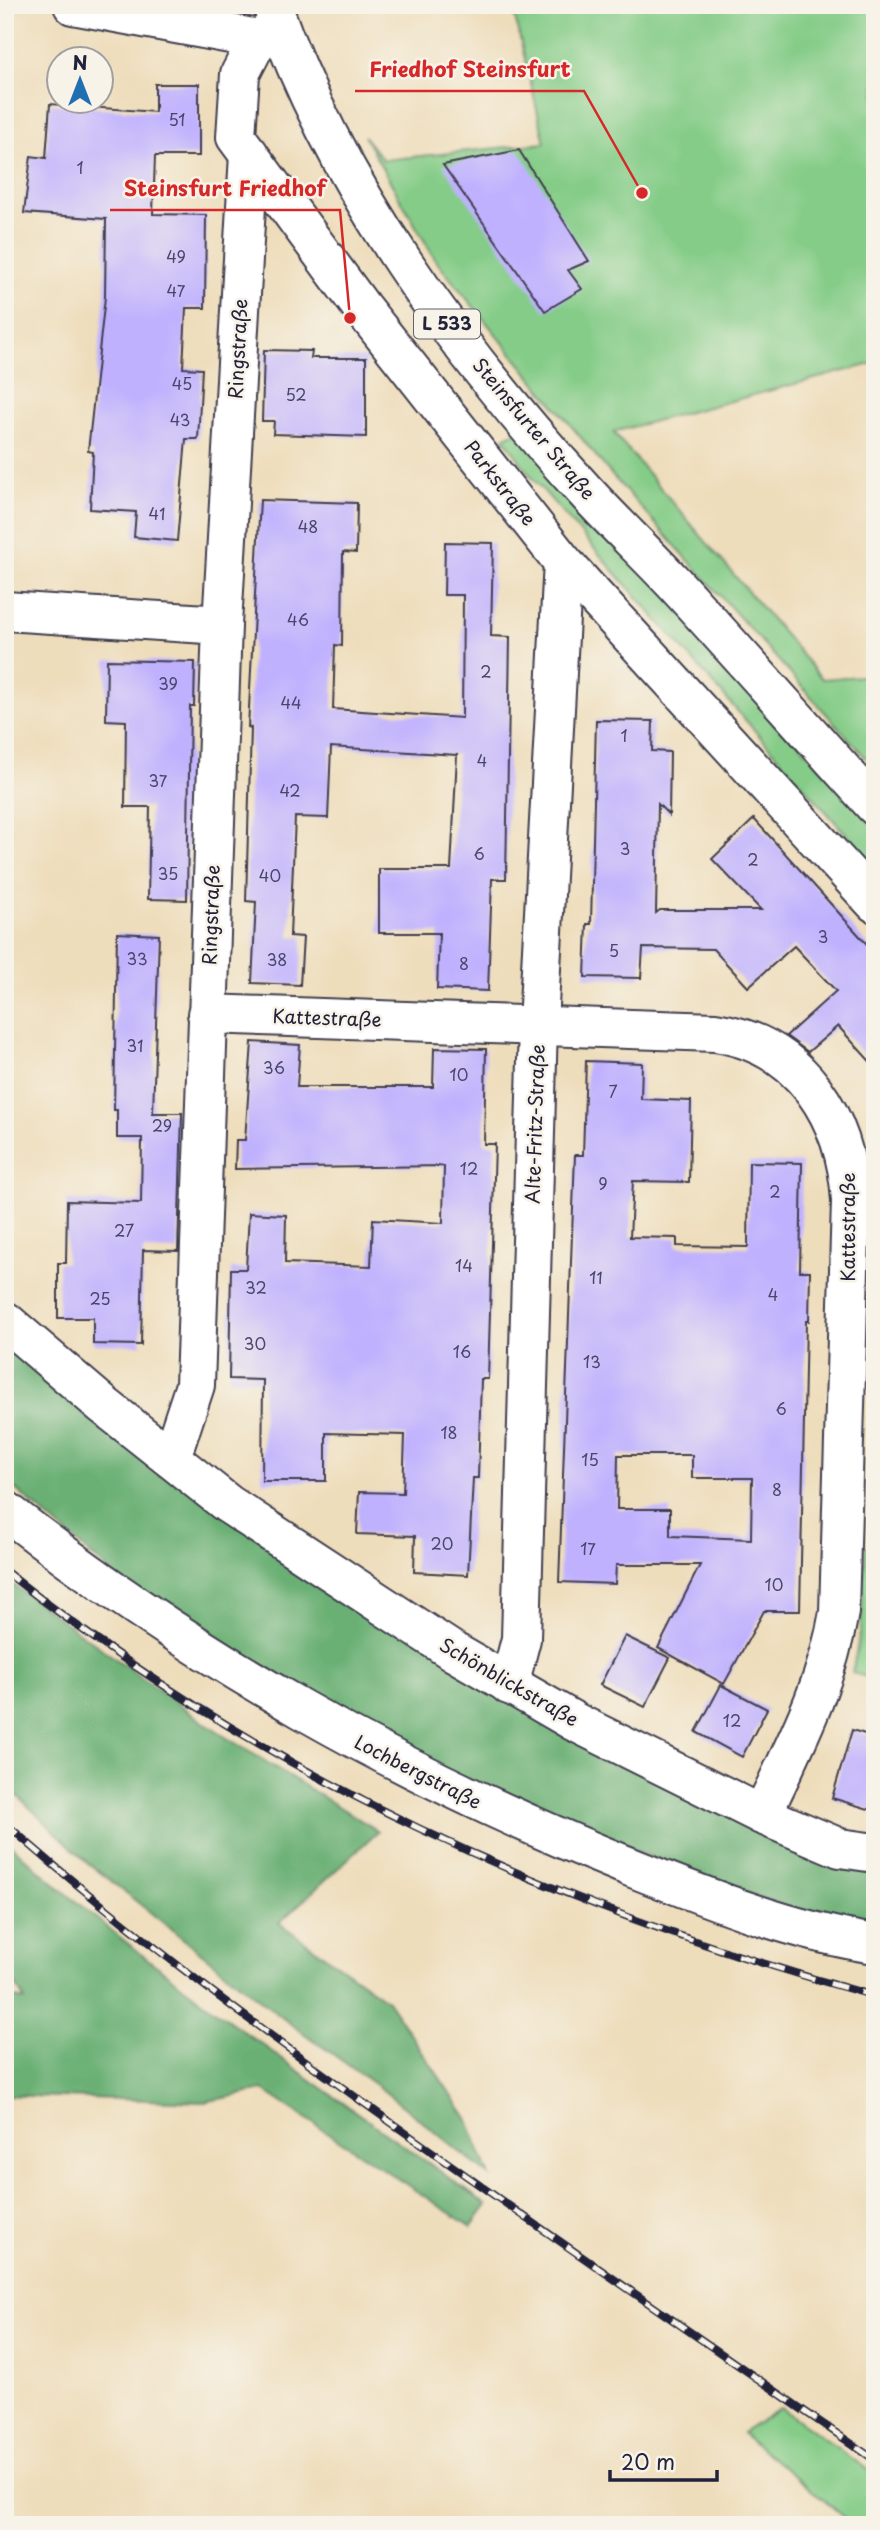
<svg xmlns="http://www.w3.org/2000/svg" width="880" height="2530" viewBox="0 0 880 2530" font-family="'Playpen Sans',sans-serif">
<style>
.green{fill:#84cc87;stroke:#537761;stroke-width:2}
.forest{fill:#6bb074;stroke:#466958;stroke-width:2}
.building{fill:#bfb1fe;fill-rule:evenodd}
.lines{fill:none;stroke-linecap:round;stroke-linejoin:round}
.minor-casing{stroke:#413e4e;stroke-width:42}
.major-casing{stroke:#413e4e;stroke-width:42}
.minor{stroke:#fff;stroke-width:38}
.major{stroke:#fff;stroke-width:38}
.rail-casing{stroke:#22223b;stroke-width:8}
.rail{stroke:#f7f3e8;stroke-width:5;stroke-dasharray:16;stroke-linecap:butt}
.labels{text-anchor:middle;stroke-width:5;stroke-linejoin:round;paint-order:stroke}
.number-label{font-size:16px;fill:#49466c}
.shield{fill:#f7f3e8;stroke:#62616f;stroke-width:2}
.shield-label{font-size:18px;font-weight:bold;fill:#22223b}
.street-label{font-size:19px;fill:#22223b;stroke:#f7f3e8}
.leader{fill:none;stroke:#d62828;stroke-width:2.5}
.callout-dot{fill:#d62828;stroke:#f7f3e8;stroke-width:2.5}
.callout-label{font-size:21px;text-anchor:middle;font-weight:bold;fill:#d62828;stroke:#f7f3e8;stroke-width:5;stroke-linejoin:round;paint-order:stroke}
</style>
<rect width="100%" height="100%" fill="#f7f3e8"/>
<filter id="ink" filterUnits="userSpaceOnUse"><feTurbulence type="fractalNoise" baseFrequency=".0143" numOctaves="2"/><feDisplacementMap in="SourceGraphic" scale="14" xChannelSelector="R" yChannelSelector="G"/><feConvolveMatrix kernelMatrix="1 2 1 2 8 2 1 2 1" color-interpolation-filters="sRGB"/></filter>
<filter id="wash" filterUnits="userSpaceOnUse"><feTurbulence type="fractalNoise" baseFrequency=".00686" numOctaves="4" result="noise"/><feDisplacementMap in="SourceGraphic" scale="28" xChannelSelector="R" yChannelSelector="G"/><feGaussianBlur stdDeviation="1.57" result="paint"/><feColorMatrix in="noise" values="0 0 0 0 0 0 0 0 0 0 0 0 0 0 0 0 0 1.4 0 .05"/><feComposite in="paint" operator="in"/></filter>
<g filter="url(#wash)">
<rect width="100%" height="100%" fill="#edb"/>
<g class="green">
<path d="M512 5H875V363L613 432 822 679 875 675V768L610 473 436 261 364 136 383 160 545 143Z"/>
<path d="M519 430 875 828V867L533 479 504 438Z"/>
<path d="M865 1547H875V1679L852 1673 861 1628Z"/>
<path d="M781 2408 875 2475V2525H854L742 2433Z"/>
</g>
<g class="forest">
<path d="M5 1332 319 1576 875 1863V1923L793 1909 697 1876 456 1777 261 1667 121 1581 5 1480Z"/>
<path d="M5 1579 216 1731 378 1831 279 1923 387 2000 467 2118 490 2176 384 2091 284 2019 87 1862 5 1784Z"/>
<path d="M5 1840C154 1975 324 2088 487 2205L471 2227 263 2090 204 2102 5 2095V1996L25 2000 5 1968Z"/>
</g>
<g id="blocks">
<g class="building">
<path d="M155 84H199V156H155L153 214 206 215 205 308H186L183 368 202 369 198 439H186L177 541 134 537 136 512 90 509 93 452 88 451 105 297 106 219 24 213 31 156 46 158 50 104 155 112Z"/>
<path d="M519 150 589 261 568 270 582 289 545 311 443 165Z"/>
<path d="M264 350 312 351 311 358H366V437L273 434 274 421H262Z"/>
<path d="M260 500 357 503 356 553 343 552 342 646 335 645 333 709 462 718 463 595H444L445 542 493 543 491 636 510 637 506 879H492L488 991 437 989 439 933H379V869H451L457 755 331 747 328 818 295 817 290 936 303 937 300 985 252 983 256 902 246 901 251 728 248 727Z"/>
<path d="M107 660 195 662 194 706H190L187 900 148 899 150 807H125L126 721 106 720Z"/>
<path d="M596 720 653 721 652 751 670 752 669 815 658 804 656 913 660 910H761L712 859 754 819 875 953V1067L838 1026 808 1052 786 1036 836 991 794 946 748 987 713 949 643 948 641 978 585 977 587 924H591Z"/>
<path d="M117 933 159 935 153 1113H182L178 1251 143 1250 141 1345 93 1344V1318H58V1263H66L67 1201 141 1203 142 1138H117V1110H114Z"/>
<path d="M252 1042 300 1045 297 1087H433L434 1048 486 1049 484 1144H495L488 1379H481L478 1478H473L468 1575 414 1572 415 1536 357 1534 359 1492 403 1493 405 1435 326 1433V1481H262L263 1380 229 1379 231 1269H246L249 1213 286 1215 285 1263 371 1266 373 1219 443 1223 444 1166 235 1169 236 1140H245Z"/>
<path d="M586 1061 642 1063 641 1099 691 1101 689 1182 633 1181 630 1237 677 1238V1246L748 1247 749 1162 802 1163 800 1271H810L809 1321H806L800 1611H764L724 1684 658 1648 700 1565H616L615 1584 559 1582 575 1155H583ZM618 1455H692V1478H752L751 1539 670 1536V1509H617Z"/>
<path d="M625 1636 670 1658 645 1707 600 1685Z"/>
<path d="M721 1685 767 1709 742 1757 696 1732Z"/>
<path d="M852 1730 875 1737V1811L832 1798Z"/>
</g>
</g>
</g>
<g filter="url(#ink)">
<use href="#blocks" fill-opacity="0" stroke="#413e4e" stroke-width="2"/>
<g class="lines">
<defs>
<g id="minor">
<path d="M73 5 258 39"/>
<path d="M279 26 258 39 240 74 236 137 362 308 563 562 875 903"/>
<path d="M5 611 222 625"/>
<path d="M207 1014 715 1032C802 1045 846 1118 851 1201L839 1612C827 1686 793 1748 762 1815"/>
<path d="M5 1321 102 1404 228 1504 454 1652 575 1722 762 1815 840 1848 875 1853"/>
<path d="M171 1458 195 1385 222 625 249 154"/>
<path d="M5 1510C197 1660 398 1773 623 1864 703 1896 789 1931 875 1944"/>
<path d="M509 1685 521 1639 538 1024 563 562"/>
</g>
<path id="major" d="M272 5C337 188 455 349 585 491 613 522 644 551 673 582 741 656 807 731 875 806"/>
</defs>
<use href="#minor" class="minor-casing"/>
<use href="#major" class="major-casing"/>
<use href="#minor" class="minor"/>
<use href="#major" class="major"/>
<defs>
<g id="rail">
<path d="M5 1571C260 1774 561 1911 875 1996"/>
<path d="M5 1823C135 1938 275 2040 417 2141 568 2248 722 2354 875 2460"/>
</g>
</defs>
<use href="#rail" class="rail-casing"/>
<use href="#rail" class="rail"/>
</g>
</g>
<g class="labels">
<g class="number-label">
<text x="177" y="126">51</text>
<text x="80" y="174">1</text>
<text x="176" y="263">49</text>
<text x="176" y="297">47</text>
<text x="182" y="390">45</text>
<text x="296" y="401">52</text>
<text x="180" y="426">43</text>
<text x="157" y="520">41</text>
<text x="308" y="533">48</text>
<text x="298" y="626">46</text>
<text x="486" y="678">2</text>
<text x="168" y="690">39</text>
<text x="291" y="709">44</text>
<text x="624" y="742">1</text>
<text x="482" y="767">4</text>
<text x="158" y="787">37</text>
<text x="290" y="797">42</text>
<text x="625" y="855">3</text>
<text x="479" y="860">6</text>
<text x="753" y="866">2</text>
<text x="168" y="880">35</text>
<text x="270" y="882">40</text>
<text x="823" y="943">3</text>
<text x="614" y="957">5</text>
<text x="137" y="965">33</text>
<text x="277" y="966">38</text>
<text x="464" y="970">8</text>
<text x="135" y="1052">31</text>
<text x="274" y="1074">36</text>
<text x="459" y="1081">10</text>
<text x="613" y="1098">7</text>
<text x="162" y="1132">29</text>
<text x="469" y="1175">12</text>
<text x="603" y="1190">9</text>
<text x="775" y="1198">2</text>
<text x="124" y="1237">27</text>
<text x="464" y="1272">14</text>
<text x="596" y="1284">11</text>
<text x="256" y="1294">32</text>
<text x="773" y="1301">4</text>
<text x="100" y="1305">25</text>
<text x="255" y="1350">30</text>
<text x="462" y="1358">16</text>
<text x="592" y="1368">13</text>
<text x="781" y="1415">6</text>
<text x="449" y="1439">18</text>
<text x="590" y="1466">15</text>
<text x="777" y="1496">8</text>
<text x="442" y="1550">20</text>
<text x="588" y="1555">17</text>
<text x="774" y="1591">10</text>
<text x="732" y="1727">12</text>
</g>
<rect class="shield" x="414" y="309.5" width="66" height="29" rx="5"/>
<g class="shield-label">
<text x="447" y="330">L 533</text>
</g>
<g class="street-label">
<text transform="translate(238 349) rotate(-87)" y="7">Ringstraße</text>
<text transform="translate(534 429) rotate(50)" y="7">Steinsfurter Straße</text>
<text transform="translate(500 483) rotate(52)" y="7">Parkstraße</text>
<text transform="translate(211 915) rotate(-88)" y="7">Ringstraße</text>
<text transform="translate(327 1018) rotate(2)" y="7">Kattestraße</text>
<text transform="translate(535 1124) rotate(-88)" y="7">Alte-Fritz-Straße</text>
<text transform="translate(848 1227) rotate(-90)" y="7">Kattestraße</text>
<text transform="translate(509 1682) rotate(30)" y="7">Schönblickstraße</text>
<text transform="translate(418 1772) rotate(27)" y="7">Lochbergstraße</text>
</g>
</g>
<path class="leader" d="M642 193L584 91H355M350 318L340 210H110"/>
<g class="callout-dot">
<circle cx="642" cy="193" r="7"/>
<circle cx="350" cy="318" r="7"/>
</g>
<g class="callout-label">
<text x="470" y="77">Friedhof Steinsfurt</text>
<text x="225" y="196">Steinsfurt Friedhof</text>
</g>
<rect width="880" height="2530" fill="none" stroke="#f7f3e8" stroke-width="28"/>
<g transform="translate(80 80)"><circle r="33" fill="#f7f3e8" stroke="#a29fa3" stroke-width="2"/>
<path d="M0-5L12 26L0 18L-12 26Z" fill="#1f6fb2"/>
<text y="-10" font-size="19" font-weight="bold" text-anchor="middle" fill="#22223b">N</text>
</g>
<path d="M610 2470v10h107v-10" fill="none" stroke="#22223b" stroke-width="3.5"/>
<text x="621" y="2470" font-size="21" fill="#22223b" stroke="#f7f3e8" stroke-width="5" paint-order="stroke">20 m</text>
</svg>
